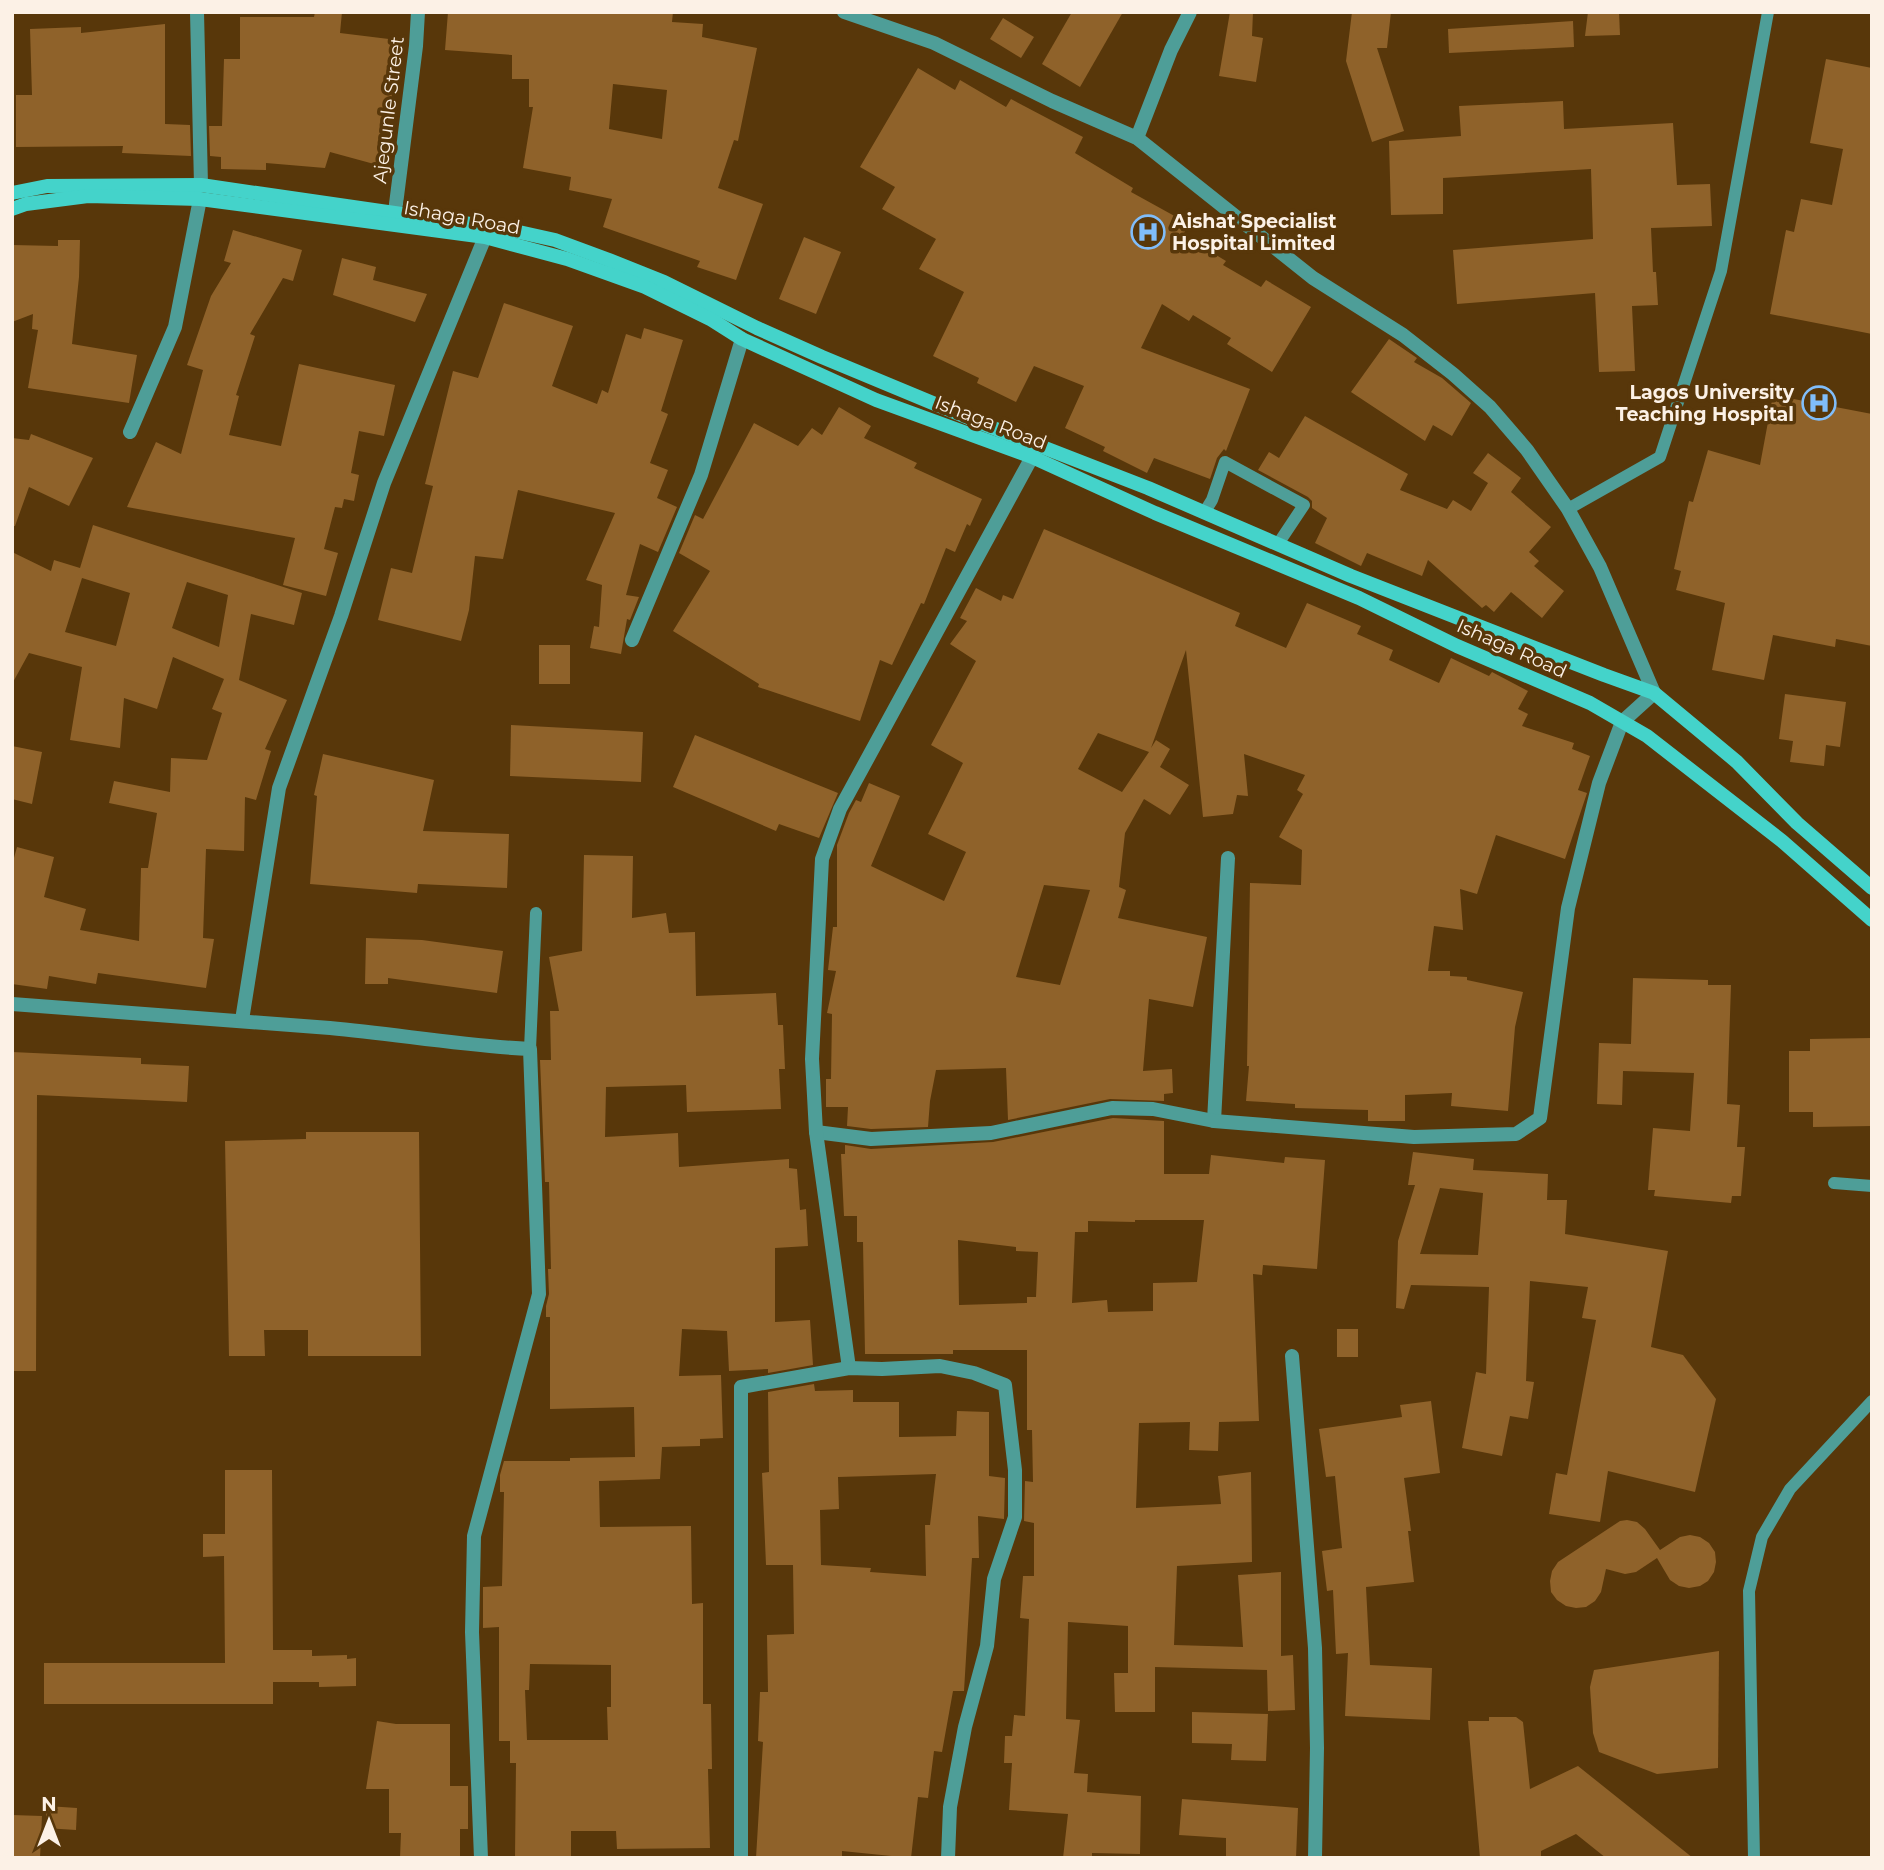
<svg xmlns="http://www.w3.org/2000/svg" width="1884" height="1870" viewBox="0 0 1884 1870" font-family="Montserrat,sans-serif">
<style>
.building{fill:#8f622a;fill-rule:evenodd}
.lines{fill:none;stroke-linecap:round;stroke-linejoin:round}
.service{stroke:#4e9e98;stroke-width:12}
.minor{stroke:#4e9e98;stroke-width:14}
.secondary{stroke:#44d3ca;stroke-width:14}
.labels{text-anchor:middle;stroke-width:7;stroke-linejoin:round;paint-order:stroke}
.street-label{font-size:19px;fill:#fcf1e6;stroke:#58370a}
.poi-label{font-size:19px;font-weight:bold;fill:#fcf1e6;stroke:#58370a;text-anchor:start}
</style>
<rect width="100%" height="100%" fill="#58370a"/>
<g class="building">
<path d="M315 12H342L340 33 397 40 385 167 330 152 325 168 266 163V170L221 169V157L210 156 209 126H222L224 59H240V17H314Z"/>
<path d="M448 12H673L672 22 703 24 702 37 757 48 738 141 734 140 718 188 763 204 736 280 697 267 700 261 603 227 612 199 569 190 571 177 523 168 533 107H529V79H512V55L445 50ZM613 84 667 90 662 139 609 129Z"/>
<path d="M1072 12H1123L1080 87 1042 64Z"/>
<path d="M1230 12H1253L1252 36 1263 38 1256 82 1219 76Z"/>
<path d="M1352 12H1391L1387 48H1377L1404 131 1372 142 1346 61Z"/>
<path d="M1588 12H1619L1620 35 1585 36Z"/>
<path d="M1003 18 1034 37 1021 58 990 39Z"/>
<path d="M1573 21 1574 47 1449 53 1448 29Z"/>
<path d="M165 24V124L190 125 191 156 122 153 123 146 16 147V95H32L30 29 81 27V33Z"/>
<path d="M1826 59 1872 68V334L1770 314 1786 230 1794 232 1801 199 1832 205 1843 149 1810 143Z"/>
<path d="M918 68 955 90 960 80 1006 107 1011 99 1083 137 1075 153 1133 188 1131 192 1189 224 1183 235 1226 261 1223 265 1261 287 1266 280 1311 307 1272 372 1227 344 1231 338 1193 315 1189 321 1162 304 1141 348 1250 389 1226 451 1224 449 1217 458 1210 479 1154 458 1147 473 1103 451 1105 447 1065 428 1084 386 1034 366 1016 402 977 383 979 378 933 356 964 292 919 269 936 239 882 209 895 187 860 167Z"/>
<path d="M1563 101 1564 129 1673 123 1677 185 1710 184 1712 226 1651 228 1653 272H1656L1658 305 1632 306 1635 371 1599 372 1595 293 1457 304 1453 250 1593 239 1591 169 1443 178V214L1391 215 1389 141 1461 136 1459 106Z"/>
<path d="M233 230 302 250 293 281 283 278 250 334 255 336 236 395 239 396 229 435 281 446 299 364 395 385 384 436 359 431 351 473 359 475 354 501 344 499 342 508 335 507 324 549 338 553 326 596 283 585 295 538 127 507 156 442 181 454 203 370 187 365 211 296 231 263 224 261Z"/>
<path d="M804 237 841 252 816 314 779 299Z"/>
<path d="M58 240H80L79 277 72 344 137 355 129 403 28 388 38 330 32 329 33 314 12 322V245L58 246Z"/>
<path d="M342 258 376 267 373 280 427 294 415 322 333 295Z"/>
<path d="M504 303 573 326 552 386 597 404 602 390 608 393 626 334 641 339 644 328 683 340 661 411 668 414 650 463 668 470 657 498 677 507 658 552 640 544 626 595 639 597 630 620 627 619 621 654 590 648 594 626 599 627 602 585 586 580 615 513 518 490 503 559 475 556 469 610 461 641 378 620 391 568 412 573 433 486 425 484 453 371 478 378Z"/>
<path d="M1389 339 1417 358 1414 362 1442 378 1471 403 1452 436 1433 425 1425 441 1351 392Z"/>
<path d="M1773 395 1872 414V646L1836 639 1835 647 1773 635 1764 680 1712 670 1725 603 1676 590 1681 571 1674 569 1689 501 1693 502 1708 450 1760 465Z"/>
<path d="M839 407 871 426 864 438 917 463 914 468 982 499 970 526 967 524 955 552 946 548 924 604 921 603 892 665 880 660 860 721 758 687 759 684 673 631 710 571 679 553 695 515 703 519 754 423 798 446 812 428 822 435Z"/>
<path d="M1305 416 1408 474 1400 490 1447 509 1453 500 1471 511 1488 483 1473 473 1488 453 1521 478 1511 492 1551 527 1529 552 1539 561 1534 566 1564 591 1542 618 1511 592 1494 612 1486 605 1482 608 1428 560 1422 576 1367 553 1361 566 1315 543 1327 518 1312 508V501L1308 497 1258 470 1269 452 1279 458Z"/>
<path d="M31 434 93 458 69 506 29 487 15 526H12V438L29 440Z"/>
<path d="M93 525 302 593 294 625 251 614 239 680 287 700 265 749 271 751 256 800 245 797 244 851 206 849 203 938 214 939 206 988 98 973 96 984 49 976 47 989 12 984V865L17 847 54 857 44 897 86 909 80 930 139 941 141 868H148L157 813 109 803 114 781 170 792 171 758 207 760 222 713 212 709 224 679 173 657 157 709 124 698 120 748 70 740 82 667 29 653 12 684V552L51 571 54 560 80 568ZM82 578 130 593 116 646 65 632ZM187 582 228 595 219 647 172 628Z"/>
<path d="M1044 529 1240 613 1235 626 1286 648 1307 603 1361 626 1357 634 1393 650 1389 660 1439 683 1451 658 1489 676 1492 672 1528 691 1518 709 1528 714 1522 726 1574 743 1572 749 1590 756 1578 790 1587 793 1565 859 1496 835 1477 894 1460 889 1463 930 1434 926 1428 971H1450V976L1467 977V980L1523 992 1515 1027 1508 1111 1451 1106 1452 1093 1405 1095V1121H1368V1110L1295 1108V1104L1246 1101 1249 1066H1247L1250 883 1301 885 1302 850 1279 837 1303 794 1297 790 1305 775 1244 754 1248 796 1237 795 1233 814 1203 817 1186 650 1151 748 1156 740 1170 749 1160 767 1189 785 1170 815 1144 799 1125 833 1119 887 1126 890 1118 918 1207 937 1193 1007 1149 999 1143 1071 1172 1069 1173 1093 1164 1094V1101L1110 1099 1008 1120 1006 1068 936 1070 930 1101 928 1127 871 1129 847 1126 848 1107H826V1079H831L832 1014 827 1013 836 971 828 970 833 927H837V845L849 813 856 800 861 802 869 783 900 796 871 866 944 901 966 852 928 834 963 763 931 745 976 661 950 644 967 621 960 618 976 588 1001 601 1003 595 1013 599ZM1098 733 1149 752 1122 792 1078 769ZM1044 885 1090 890 1060 985 1016 977Z"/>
<rect x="539" y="645" width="31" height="39"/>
<path d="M1785 694 1846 702 1840 747 1826 745 1824 766 1790 762 1793 741 1779 739Z"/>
<path d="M511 725 643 732 641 782 510 776Z"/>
<path d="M695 735 838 793 819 838 779 824 776 831 673 787Z"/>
<path d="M12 746 42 752 32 804 12 799Z"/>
<path d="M323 754 434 780 423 831 509 834 507 888 418 884 417 893 310 884 317 796 314 795Z"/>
<path d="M584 855 633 856 632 918 666 913 669 933 695 932 696 996 776 993 778 1025H783L785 1069H779L781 1109 687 1112 686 1085 606 1087 605 1137 678 1133 679 1167 789 1159V1168L797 1169 800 1210 806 1209 808 1246 775 1248V1322L810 1320 813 1365 768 1373V1369L729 1371 727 1331 682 1329 679 1376 721 1375 723 1438 700 1439V1446L662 1447 660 1479 599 1481 600 1527 691 1526 692 1604 703 1603V1704H711L712 1769H708L710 1848 617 1849 616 1831H571V1858H515L516 1763H510V1741H499V1627L483 1628V1587L502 1586 504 1492H500V1475L504 1461H570V1458L635 1457 634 1407 550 1409V1317H546V1306L549 1294 548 1269H551L549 1182H545L540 1060H551L550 1011H559L549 957 582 951ZM530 1664 611 1665V1707H607L608 1740H527L525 1690H529Z"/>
<path d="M366 938 422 940 503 951 497 993 388 978V984H365Z"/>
<path d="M1633 978 1708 980V985H1731L1727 1104 1740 1105 1737 1147H1745L1741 1196H1732L1731 1203 1654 1196 1655 1190H1648L1653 1128 1690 1131 1694 1073 1623 1071 1622 1105 1597 1104 1599 1043 1631 1044Z"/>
<path d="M1872 1038V1126L1813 1127V1112H1789V1051H1810V1039Z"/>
<path d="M12 1052 141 1058V1064L189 1066 187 1102 37 1095 36 1371H12Z"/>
<path d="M1113 1118 1164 1121V1174H1209L1211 1155 1284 1163 1285 1157 1325 1160 1317 1269 1263 1265 1262 1275 1253 1274 1259 1421 1219 1422 1218 1451 1189 1450 1190 1422 1139 1423 1136 1508 1221 1504 1218 1476 1251 1472 1252 1562 1177 1566 1174 1645 1243 1647 1238 1575 1281 1572V1656L1293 1655 1295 1710 1268 1711 1267 1670 1155 1667V1712H1115L1114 1673H1128V1626L1068 1622 1066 1719 1080 1720 1074 1773 1088 1774 1087 1792 1141 1796 1140 1854 1092 1853V1858H1063L1068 1814 1009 1810 1012 1763H1004L1005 1736H1012L1014 1715 1025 1716 1029 1619 1020 1618 1023 1576H1034V1523L1024 1521 1025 1481 1033 1482 1032 1430H1027V1350H953V1354H865L863 1242H857V1216H844L841 1154H845V1145L871 1149 993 1142ZM1135 1220H1204L1197 1282 1153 1283V1311L1108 1312 1107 1300 1072 1303 1075 1232H1088V1221L1135 1222ZM958 1240 1016 1247V1251L1038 1252 1036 1297H1027V1303L959 1305Z"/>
<path d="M306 1132H419L421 1356H308V1330H264L265 1356H229L225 1141 306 1139Z"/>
<path d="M1413 1152 1474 1159 1473 1170 1548 1174 1547 1200H1567L1565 1234 1668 1251 1651 1347 1683 1355 1716 1399 1695 1492 1608 1471 1600 1522 1549 1514 1556 1473 1567 1475 1596 1320 1582 1318 1588 1287 1530 1281 1526 1381 1534 1382 1528 1419 1510 1416 1502 1456 1462 1448 1476 1372 1486 1374 1489 1287 1411 1285 1404 1309 1396 1308 1398 1241 1415 1185H1408ZM1440 1188 1483 1193 1478 1255 1420 1254Z"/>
<rect x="1337" y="1329" width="21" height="28"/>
<path d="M814 1384 815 1391 853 1390V1402H899V1437L956 1436 957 1411 989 1412V1476L1005 1478 1004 1519 978 1516 979 1558H972L964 1691H953L942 1752 934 1751 928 1798 918 1797 911 1858 842 1851V1858H756L763 1742 758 1741 760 1692H768L767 1635 794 1634 793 1565H766L762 1473 769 1472 768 1392ZM936 1474 930 1525H925L926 1576 870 1572 871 1568 821 1565 820 1510 839 1509 838 1477Z"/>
<path d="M1431 1401 1440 1473 1404 1478 1411 1531H1408L1414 1582 1366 1587 1370 1665 1432 1668 1430 1720 1345 1716 1348 1653 1336 1654 1333 1590 1327 1591 1322 1551 1342 1548 1335 1476 1326 1477 1319 1429 1402 1417 1400 1405Z"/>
<path d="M225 1470H272L273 1650H312V1656L347 1655V1659L356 1658V1686L319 1687V1682H273V1704H44V1663H225L224 1556 203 1557V1534H225Z"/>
<path d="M1627 1520 1637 1522 1645 1529 1660 1550 1680 1537 1690 1535 1700 1537 1709 1543 1715 1552 1716 1562 1714 1572 1708 1581 1700 1586 1689 1588 1679 1586 1670 1580 1657 1558 1636 1572 1625 1574 1606 1569 1601 1592 1595 1601 1586 1607 1576 1608 1566 1606 1557 1600 1551 1592 1550 1581 1552 1571 1558 1562 1620 1521Z"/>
<path d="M1719 1651 1718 1768 1657 1774 1599 1752 1593 1733 1590 1687 1594 1670Z"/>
<path d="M1192 1712 1268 1714 1266 1761 1231 1760 1232 1744 1192 1743Z"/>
<path d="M1489 1717H1516L1523 1722 1530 1789 1578 1766 1693 1858H1606L1576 1834 1541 1851V1858H1480L1468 1721H1489Z"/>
<path d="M377 1721 396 1724H450V1786H468V1829H460V1858H400L401 1833H389V1789H366Z"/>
<path d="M1182 1799 1298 1808 1296 1858H1226V1838L1179 1835Z"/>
<path d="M47 1806 77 1808 76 1830 45 1828Z"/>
<path d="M12 1815 42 1816 40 1858H12Z"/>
</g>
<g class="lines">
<g class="service">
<path d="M1568 509 1660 457 1721 271 1768 12"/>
<path d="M1204 513 1212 500 1225 462 1304 505 1278 544"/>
<path d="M530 1049 536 913"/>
<path d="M1834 1183 1872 1186"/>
<path d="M1754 1858 1749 1591 1762 1537 1790 1489 1872 1401"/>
</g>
<g class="minor">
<path d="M197 12 201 185"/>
<path d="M1137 138 1171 50 1190 12"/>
<path d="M395 212 416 46 418 12"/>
<path d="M130 432 175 327 200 199"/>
<path d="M632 640 701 475 742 339"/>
<path d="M12 1004C118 1013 224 1019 330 1028 397 1034 463 1046 530 1049L539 1294 474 1536 472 1632 481 1858"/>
<path d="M242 1020 279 788 341 616 384 483 485 237"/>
<path d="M1214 1121 1228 858"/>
<path d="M816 1132 871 1139 991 1133 1112 1108 1153 1109 1214 1121 1414 1137 1516 1134 1540 1118 1568 908 1599 783 1622 722 1654 693 1600 567 1568 509 1527 450 1490 407 1453 374 1403 335 1313 278 1137 138 1052 101 934 43 844 12"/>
<path d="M1292 1356 1315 1648 1317 1748 1315 1858"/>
<path d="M849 1368 816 1132 812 1059 822 859 840 809 1032 457"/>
<path d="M741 1858V1387L849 1368 882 1369 940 1366 974 1373 1005 1385 1015 1470V1517L994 1579 987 1646 965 1727 950 1807 948 1858"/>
</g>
<g class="secondary">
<path d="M12 193 47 186 201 185 505 229 555 240 609 260 664 282 757 328 822 357 988 426 1148 488 1351 576 1604 675 1654 693 1737 762 1797 823 1872 888"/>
<path d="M12 209 26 204 88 196 200 199 485 237 567 259 645 287 712 320 742 339 876 400 1032 457 1155 513 1359 598 1457 646 1590 703 1647 736 1782 841 1872 920"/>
</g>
</g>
<defs>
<symbol id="hospital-ring" viewBox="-11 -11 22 22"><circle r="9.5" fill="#58370a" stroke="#80bdfa" stroke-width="1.5"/><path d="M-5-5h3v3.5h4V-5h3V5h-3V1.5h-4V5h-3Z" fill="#80bdfa"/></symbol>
</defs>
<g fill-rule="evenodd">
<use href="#hospital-ring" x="1129" y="213" width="38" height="38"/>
<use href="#hospital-ring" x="1800" y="384" width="38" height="38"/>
</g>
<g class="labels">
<g class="street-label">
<text transform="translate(388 110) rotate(-83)" y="7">Ajegunle Street</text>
<text transform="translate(462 217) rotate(10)" y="7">Ishaga Road</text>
<text transform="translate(991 422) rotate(21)" y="7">Ishaga Road</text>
<text transform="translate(1512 648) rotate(24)" y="7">Ishaga Road</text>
</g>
<g class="poi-label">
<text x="1172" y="228">Aishat Specialist<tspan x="1172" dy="22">Hospital Limited</tspan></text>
<text x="1794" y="399" text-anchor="end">Lagos University<tspan x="1794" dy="22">Teaching Hospital</tspan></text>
</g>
</g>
<rect width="1884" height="1870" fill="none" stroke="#fcf1e6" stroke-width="28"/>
<g transform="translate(49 1821)" stroke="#58370a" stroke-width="5" paint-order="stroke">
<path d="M0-5L12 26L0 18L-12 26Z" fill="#fcf1e6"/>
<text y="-10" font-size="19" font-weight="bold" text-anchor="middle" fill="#fcf1e6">N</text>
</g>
</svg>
